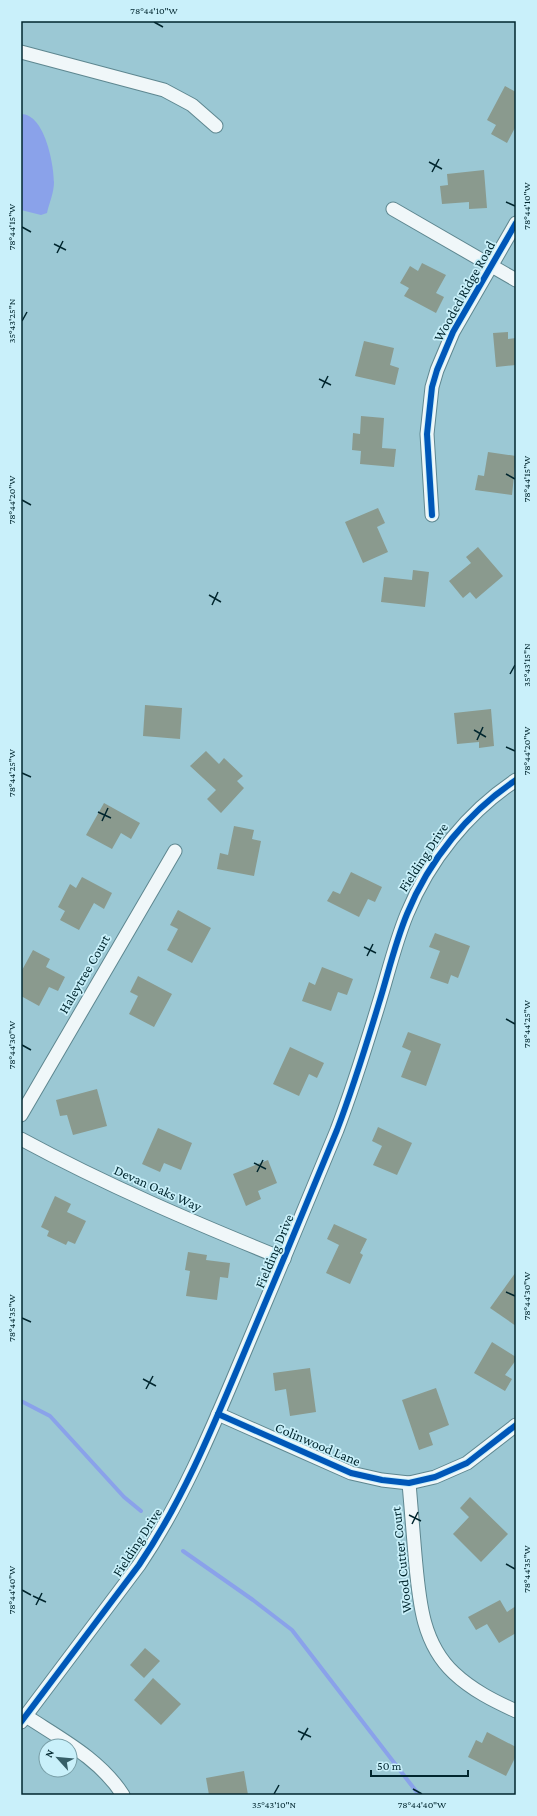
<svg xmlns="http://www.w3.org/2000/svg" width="537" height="1816" viewBox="0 0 537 1816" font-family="'Crimson Pro',serif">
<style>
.water{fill:#8aa2ea}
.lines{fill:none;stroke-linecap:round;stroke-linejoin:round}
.stream{stroke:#8aa2ea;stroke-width:4}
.building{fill:#8a9a8e}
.minor-casing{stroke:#5e8790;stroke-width:15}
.minor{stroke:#f0f7f9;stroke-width:13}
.cycleway-casing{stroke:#c9f0fa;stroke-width:8}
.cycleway{stroke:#0057b8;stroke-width:6}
.ticks{fill:none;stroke:#01262e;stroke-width:1.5}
.labels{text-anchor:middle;stroke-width:3.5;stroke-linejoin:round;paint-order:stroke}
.street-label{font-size:14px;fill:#01262e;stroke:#c9f0fa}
.neatline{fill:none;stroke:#01262e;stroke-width:1.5}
.ticks-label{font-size:10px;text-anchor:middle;fill:#01262e}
</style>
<rect width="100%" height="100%" fill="#9bc8d4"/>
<path class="water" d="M21 114C45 114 54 165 54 182 54 193 49 203 47 213L41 215 21 210Z"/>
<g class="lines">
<g class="stream">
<path d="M21 1401 50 1416 124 1497 141 1511"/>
<path d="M183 1551 253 1600 292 1630 419 1795"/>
</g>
</g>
<g class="building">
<path d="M505 86 516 92V126L507 143 491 134 496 125 487 120Z"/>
<path d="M484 170 487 208 469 209V202L442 204 440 186 448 185 447 174Z"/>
<path d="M422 263 446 275 436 293 444 297 436 313 404 296 409 288 400 283 410 266 418 271Z"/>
<path d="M508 332V339L516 338V365L496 367 493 333Z"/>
<path d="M364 341 394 348 390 365 399 368 395 385 355 376Z"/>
<path d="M361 416 384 418 382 448 396 449 394 467 360 464 361 451 352 450 353 433 360 434Z"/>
<path d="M488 452 516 456 512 495 475 490 478 475 484 476Z"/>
<path d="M378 508 385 523 377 527 388 552 363 563 345 522Z"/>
<path d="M478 547 503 576 476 599 470 592 463 598 449 581 471 563 466 557Z"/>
<path d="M413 570 429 572 425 607 381 602 384 577 412 580Z"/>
<path d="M145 705 182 708 180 739 143 736Z"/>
<path d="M491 709 494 746 479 748V742L457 744 454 713Z"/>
<path d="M206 751 219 764 224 758 243 776 237 781 244 788 221 813 207 799 216 790 190 766Z"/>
<path d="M104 803 140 823 131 839 121 833 112 849 86 835Z"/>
<path d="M234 826 254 830 252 839 261 841 254 876 217 869 220 853 228 855Z"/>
<path d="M351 872 382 887 375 902 368 899 359 917 327 901 333 891 340 894Z"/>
<path d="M82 877 112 893 104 909 94 903 79 930 60 920 65 911 58 907 70 884 76 888Z"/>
<path d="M178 910 211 928 192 963 167 950 178 929 170 925Z"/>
<path d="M435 933 470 946 458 978 451 975 448 984 430 978 440 951 429 947Z"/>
<path d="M33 950 50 959 46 967 65 977 58 991 49 987 39 1006 21 996V972Z"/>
<path d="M322 967 353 979 347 995 338 992 331 1011 302 1001 309 982 315 985Z"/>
<path d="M138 976 172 994 154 1027 129 1014 138 996 130 992Z"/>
<path d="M408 1032 441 1044 426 1086 401 1077 411 1051 402 1047Z"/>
<path d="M290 1047 324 1063 317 1078 309 1074 299 1096 273 1084Z"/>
<path d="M97 1089 107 1126 73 1135 67 1115 60 1116 56 1100Z"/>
<path d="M378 1127 412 1143 397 1175 373 1165 382 1146 372 1141Z"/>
<path d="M158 1128 192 1143 181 1170 164 1163 160 1172 142 1164Z"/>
<path d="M268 1160 277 1183 258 1191 261 1199 246 1206 233 1174Z"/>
<path d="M55 1196 71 1204 67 1212 86 1221 75 1244 68 1241 66 1245 47 1236 49 1231 41 1227Z"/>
<path d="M334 1224 367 1239 360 1253 363 1255 350 1284 326 1273 339 1245 327 1239Z"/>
<path d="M188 1252 207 1255 206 1260 230 1263 228 1278 220 1277 217 1300 186 1296 190 1271 185 1270Z"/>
<path d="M516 1272V1326L490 1308Z"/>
<path d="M492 1342 516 1357V1360L505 1375 512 1379 505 1391 474 1373Z"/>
<path d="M310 1368 316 1412 290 1416 286 1389 275 1391 273 1373Z"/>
<path d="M436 1388 449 1425 429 1433 433 1445 419 1450 402 1400Z"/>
<path d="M470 1497 508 1534 481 1562 453 1534 469 1517 460 1508Z"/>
<path d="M500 1600 507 1612 516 1606V1633L499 1643 487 1624 476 1630 468 1617Z"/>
<path d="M145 1648 160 1661 144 1678 130 1665Z"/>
<path d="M153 1678 181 1704 161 1725 134 1700Z"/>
<path d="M487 1732 516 1747V1756L506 1776 468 1757 476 1740 482 1743Z"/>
<path d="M244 1771 248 1795H209L206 1778Z"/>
</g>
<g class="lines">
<defs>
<g id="minor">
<path d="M21 52 164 90 192 105 216 126"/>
<path d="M393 209 516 280"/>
<path d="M432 515 427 434 432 387 437 370 453 332 516 223"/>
<path d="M21 1115 175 851"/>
<path d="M21 1139C106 1185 195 1223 284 1259"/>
<path d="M218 1414 351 1473 382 1480 409 1483 435 1477 467 1463 516 1425"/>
<path d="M409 1483C411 1507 413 1531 415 1555 419 1598 421 1642 454 1673 472 1690 494 1701 516 1711"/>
<path d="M26 1716C61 1739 100 1759 123 1795"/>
<path d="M21 1722 139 1565C181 1503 210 1434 239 1365 272 1287 305 1208 337 1130 353 1088 366 1046 379 1003 388 974 395 943 407 914 429 860 468 812 516 780"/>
</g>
</defs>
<use href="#minor" class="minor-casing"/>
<use href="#minor" class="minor"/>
<defs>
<g id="cycleway">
<path d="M432 515 427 434 432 387 437 370 453 332 516 223"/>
<path d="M218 1414 351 1473 382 1480 409 1483 435 1477 467 1463 516 1425"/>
<path d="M21 1722 139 1565C181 1503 210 1434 239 1365 272 1287 305 1208 337 1130 353 1088 366 1046 379 1003 388 974 395 943 407 914 429 860 468 812 516 780"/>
</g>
</defs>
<use href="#cycleway" class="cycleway-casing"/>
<use href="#cycleway" class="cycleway"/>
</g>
<path class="ticks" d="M154 22 163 27M429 162 442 169M432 172 439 159M506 202 515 206M22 227 31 232M54 244 66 250M57 253 63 241M22 321 27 312M319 379 331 385M322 388 328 376M506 474 515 479M22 500 31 505M209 595 221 602M212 605 218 592M510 674 515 665M474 730 486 737M477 740 483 727M506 747 515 751M22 773 31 777M98 812 111 818M102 821 108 808M364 947 376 953M367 956 373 944M506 1019 515 1024M22 1045 31 1050M254 1163 266 1169M257 1172 263 1160M506 1292 515 1296M22 1318 31 1322M143 1379 156 1386M146 1389 153 1376M409 1515 421 1521M412 1524 418 1512M506 1564 515 1569M22 1590 31 1595M33 1596 46 1602M36 1605 42 1593M298 1731 311 1737M301 1740 308 1728M413 1789 422 1794M274 1794 279 1785"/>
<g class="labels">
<g class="street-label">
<text transform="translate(464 291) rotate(-61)" y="5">Wooded Ridge Road</text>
<text transform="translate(423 857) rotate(-57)" y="5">Fielding Drive</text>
<text transform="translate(84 974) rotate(-60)" y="5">Haleytree Court</text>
<text transform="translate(158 1188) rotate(24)" y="5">Devan Oaks Way</text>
<text transform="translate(274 1251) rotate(-67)" y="5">Fielding Drive</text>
<text transform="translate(318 1444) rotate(23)" y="5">Colinwood Lane</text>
<text transform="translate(137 1542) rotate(-57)" y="5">Fielding Drive</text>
<text transform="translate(401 1560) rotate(-96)" y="5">Wood Cutter Court</text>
</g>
</g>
<rect width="537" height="1816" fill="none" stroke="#c9f0fa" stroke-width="44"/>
<g transform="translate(58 1758) rotate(297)"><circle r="19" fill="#c9f0fa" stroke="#799fa8"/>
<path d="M0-3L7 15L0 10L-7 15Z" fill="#375f68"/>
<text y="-6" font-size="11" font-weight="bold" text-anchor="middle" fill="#01262e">N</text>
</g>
<path d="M371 1770v6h97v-6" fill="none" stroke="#01262e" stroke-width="2"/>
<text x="377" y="1770" font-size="12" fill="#01262e" stroke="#c9f0fa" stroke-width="3" paint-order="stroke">50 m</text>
<rect x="22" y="22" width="493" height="1772" class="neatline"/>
<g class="ticks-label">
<text x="154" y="14">78°44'10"W</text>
<text transform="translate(526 206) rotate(-90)" y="4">78°44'10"W</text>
<text transform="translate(11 227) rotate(-90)" y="4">78°44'15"W</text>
<text transform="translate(11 321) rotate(-90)" y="4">35°43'25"N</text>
<text transform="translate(526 479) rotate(-90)" y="4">78°44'15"W</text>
<text transform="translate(11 500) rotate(-90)" y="4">78°44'20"W</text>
<text transform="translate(526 665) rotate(-90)" y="4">35°43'15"N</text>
<text transform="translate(526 751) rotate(-90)" y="4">78°44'20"W</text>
<text transform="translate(11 773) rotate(-90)" y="4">78°44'25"W</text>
<text transform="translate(526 1024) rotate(-90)" y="4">78°44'25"W</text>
<text transform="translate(11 1045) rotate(-90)" y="4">78°44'30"W</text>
<text transform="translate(526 1296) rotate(-90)" y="4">78°44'30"W</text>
<text transform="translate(11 1318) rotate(-90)" y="4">78°44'35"W</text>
<text transform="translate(526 1569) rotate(-90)" y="4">78°44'35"W</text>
<text transform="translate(11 1590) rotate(-90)" y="4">78°44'40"W</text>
<text x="274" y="1808">35°43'10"N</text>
<text x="422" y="1808">78°44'40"W</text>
</g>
</svg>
